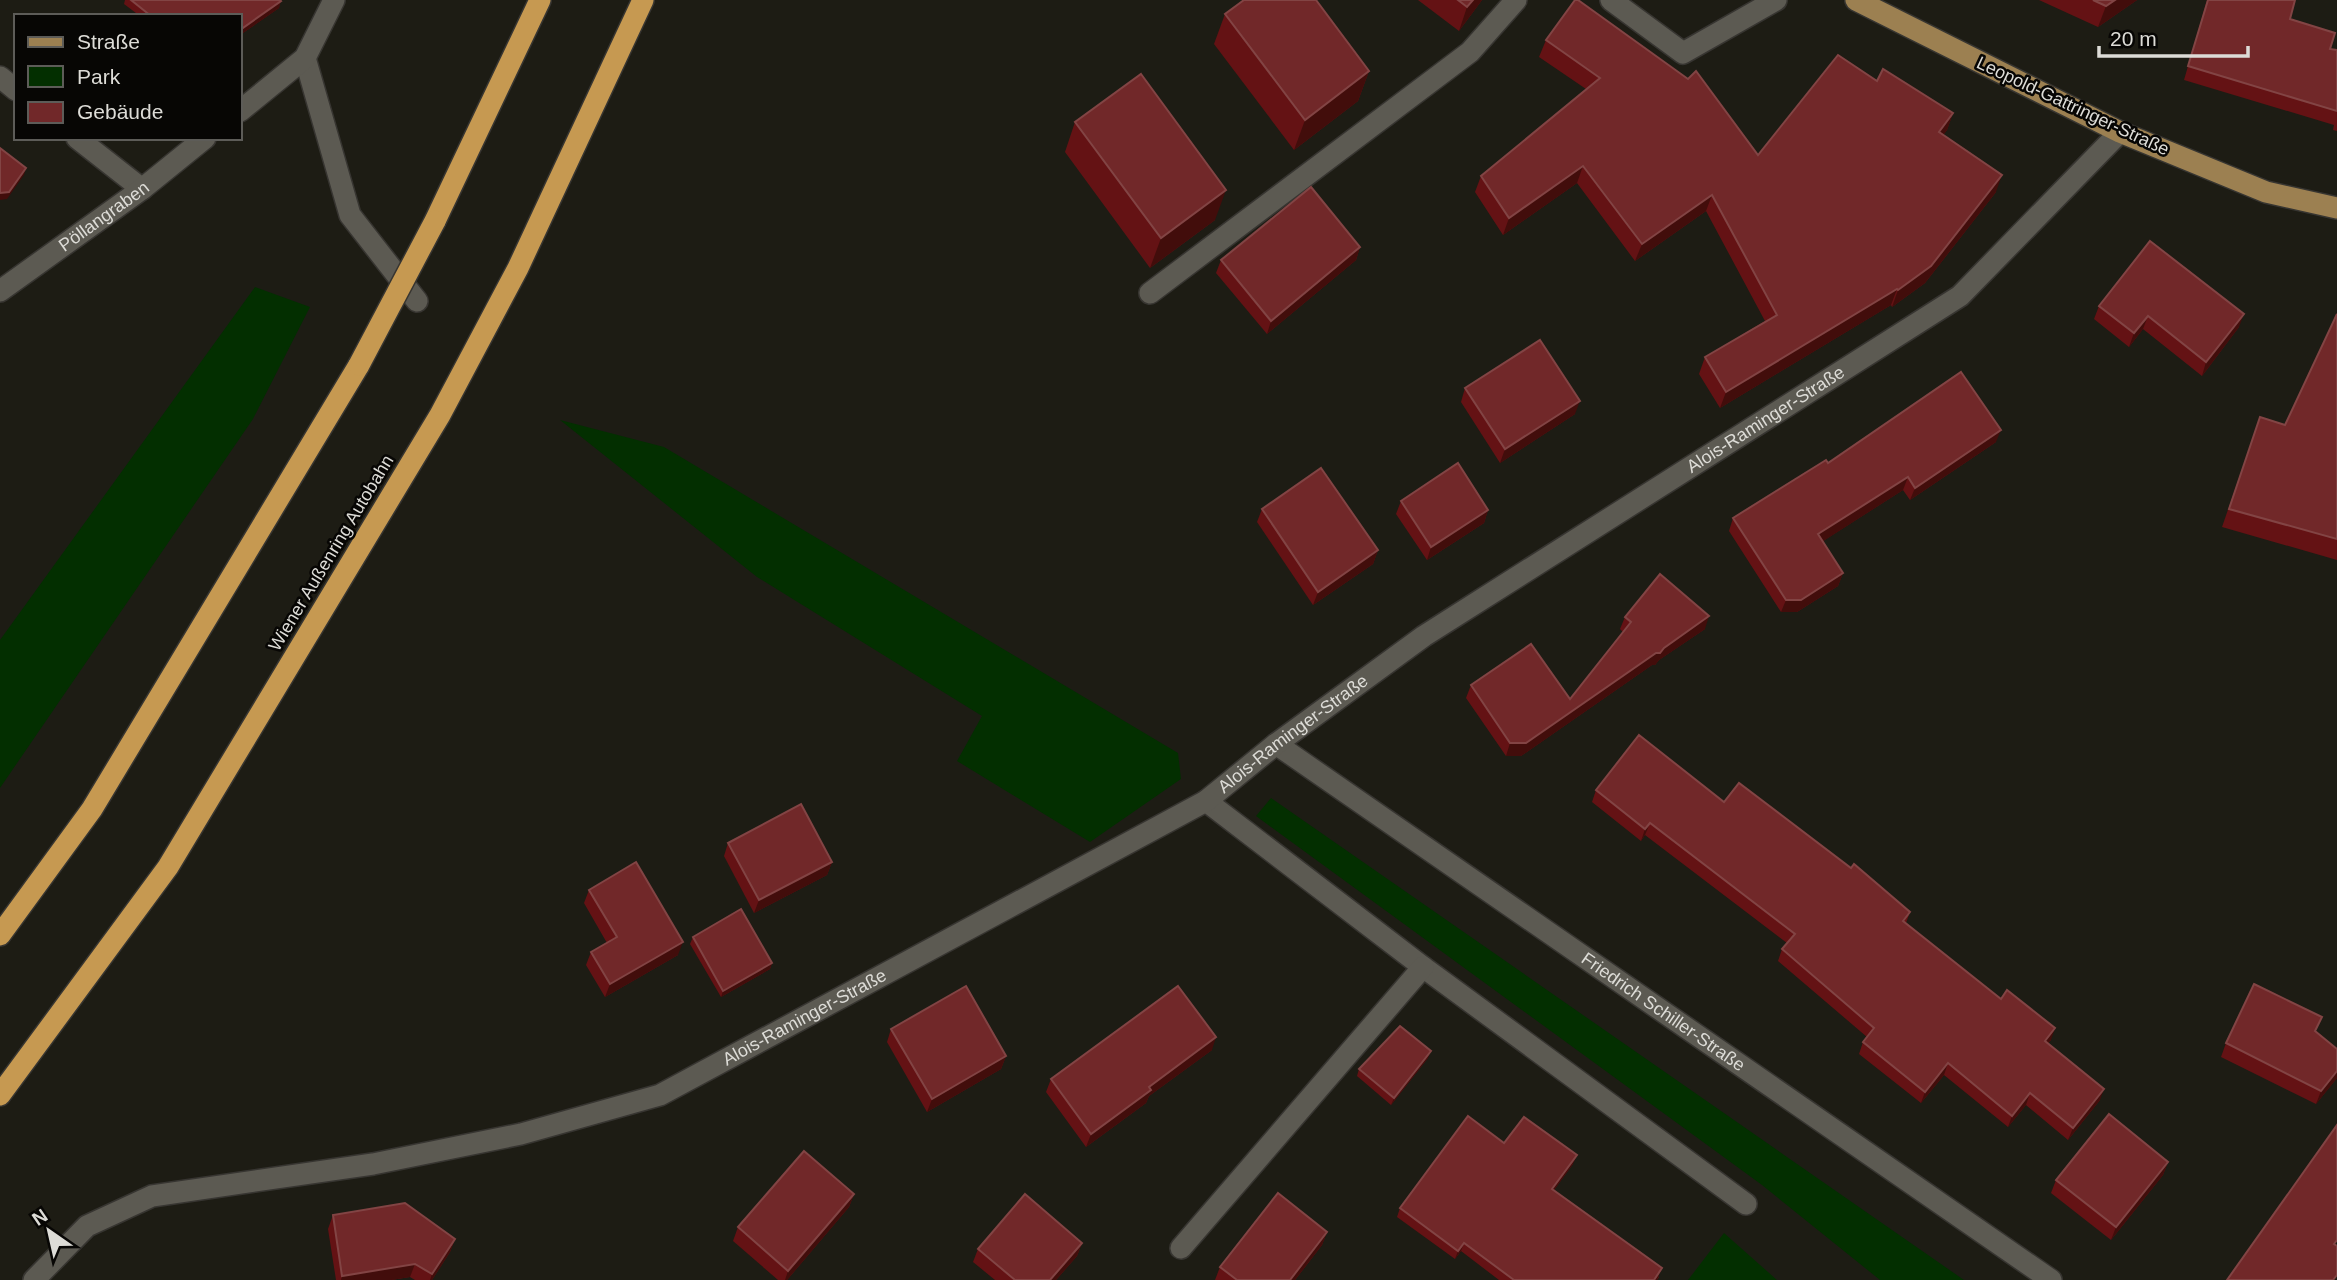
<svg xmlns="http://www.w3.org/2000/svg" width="2337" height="1280" viewBox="0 0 2337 1280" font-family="Arial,sans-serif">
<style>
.green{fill:#032f00}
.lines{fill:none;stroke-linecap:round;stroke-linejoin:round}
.minor-casing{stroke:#373531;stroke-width:24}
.major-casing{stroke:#373531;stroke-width:24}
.highway-casing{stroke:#373531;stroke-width:24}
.minor{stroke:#5c5a52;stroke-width:21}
.major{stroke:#9c8051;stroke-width:21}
.highway{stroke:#c69951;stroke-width:21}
.highway-bridge-casing{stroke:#373531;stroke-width:24;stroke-linecap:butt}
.highway-bridge{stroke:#c69951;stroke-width:21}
.wall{fill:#641214}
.shaded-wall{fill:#420d0b}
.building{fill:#712829;stroke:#824444;stroke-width:2}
.labels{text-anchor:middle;stroke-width:5;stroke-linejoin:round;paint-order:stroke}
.street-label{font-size:18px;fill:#dddcd7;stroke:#070604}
</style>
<rect width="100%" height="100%" fill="#1d1c14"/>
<g class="green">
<path d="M255 287 310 307 253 419 0 788V640Z"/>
<path d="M560 420 664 447 1178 753 1181 779 1090 842 957 761 982 716 757 577Z"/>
<path d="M1271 798 1964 1280H1880L1762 1185 1256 816Z"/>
<path d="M1724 1233 1777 1280H1688Z"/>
</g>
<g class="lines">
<defs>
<g id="minor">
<path d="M1611 0 1683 53 1776 0"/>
<path d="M305 58 350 215 417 301"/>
<path d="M0 77 16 90"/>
<path d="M240 111 305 58 334 0"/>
<path d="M77 138 142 189"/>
<path id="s1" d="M0 291 142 189 205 138"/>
<path d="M1150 293 1470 52 1516 0"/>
<path id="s2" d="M1276 744 2051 1280"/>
<path d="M1206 801 1423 967 1746 1204"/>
<path d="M1181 1248 1423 967"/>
<path id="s3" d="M34 1280 87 1226 152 1196 373 1164 521 1134 660 1095 1206 801 1276 744 1424 636 1960 296 2120 132"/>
</g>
<path id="major" d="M1856 0 2120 132 2266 192 2337 208"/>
<g id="highway">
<path d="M435 221 540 0"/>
<path d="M0 935 92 809 359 365"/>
<path d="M0 1095 168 867 440 415 518 268 643 0"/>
</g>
</defs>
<use href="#minor" class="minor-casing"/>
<use href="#major" class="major-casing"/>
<use href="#highway" class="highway-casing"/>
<use href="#minor" class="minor"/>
<use href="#major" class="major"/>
<use href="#highway" class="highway"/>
<defs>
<path id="highway-bridge" d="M359 365 435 221"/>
</defs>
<use href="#highway-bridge" class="highway-bridge-casing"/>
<use href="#highway-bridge" class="highway-bridge"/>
</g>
<g class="wall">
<path d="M125 0H280L279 8 240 35V16H140L124 4Z"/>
<path d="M1418 0H1482L1459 31Z"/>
<path d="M2039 0H2137L2098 27Z"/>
<path d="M2207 0H2295L2290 19 2330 49 2337 50V131L2333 130 2334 125 2184 80Z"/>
<path d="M1225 14 1369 71 1358 101 1294 150 1214 44Z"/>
<path d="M1546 40 1758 155 1877 81 1953 113 1947 130 1943 135 1996 192 1925 283 1892 307 1891 305 1720 408 1699 374 1705 357 1765 321 1706 211 1635 261 1577 183 1503 235 1475 192 1481 176 1586 89 1539 57Z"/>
<path d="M1075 122 1215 220 1150 268 1065 152Z"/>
<path d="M1360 247 1356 260 1267 334 1216 273 1221 260Z"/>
<path d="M2099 306 2239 327 2202 376 2143 329 2129 347 2094 319Z"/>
<path d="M2337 314V560L2222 527 2260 417 2285 425Z"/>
<path d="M1465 388 1575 414 1500 463 1461 402Z"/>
<path d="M1996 442 1910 500 1903 490 1823 541 1843 573 1838 586 1797 612H1781L1729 531 1733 518 1828 463Z"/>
<path d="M1401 501 1488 510 1484 523 1427 560 1396 514Z"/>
<path d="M1262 509 1378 550 1373 564 1313 605 1257 522Z"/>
<path d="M1625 617 1705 629 1659 660 1655 665H1652L1521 756H1506L1466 698 1471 685 1570 699 1623 632 1620 629Z"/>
<path d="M1596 790 1724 802 1851 868 1910 912 1906 923 2051 1040 2048 1043 2100 1100 2068 1140 2026 1105 2008 1127 1944 1075 1921 1103 1859 1054 1863 1042 1867 1037 1778 961 1782 949 1787 943 1645 835 1641 841 1592 802Z"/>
<path d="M728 843 832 862 827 875 754 913 724 856Z"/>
<path d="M589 890 678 955 605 997 586 965 591 952 607 943 584 903Z"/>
<path d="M693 937 772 963 770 969 721 997 690 944Z"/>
<path d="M891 1029 1006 1056 1001 1069 927 1112 887 1042Z"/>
<path d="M2316 1031 2337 1049V1078L2316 1104 2221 1057 2226 1043Z"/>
<path d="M1212 1050 1149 1096 1146 1103 1086 1147 1046 1092 1051 1079Z"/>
<path d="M1428 1058 1391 1105 1357 1076 1359 1069Z"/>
<path d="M1504 1143 1573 1164 1554 1190 1659 1277 1657 1280H1499L1461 1251 1455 1259 1397 1217 1400 1208Z"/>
<path d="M2168 1162 2163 1175 2111 1240 2051 1193 2056 1180Z"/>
<path d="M854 1194 849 1207 787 1280H778L733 1241 738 1227Z"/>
<path d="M333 1215 455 1239 450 1252 432 1280H415L410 1277 391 1280H336L328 1229Z"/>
<path d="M1327 1232 1322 1245 1295 1280H1215L1220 1267Z"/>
<path d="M1082 1243 1077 1256 1056 1280H995L973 1262 978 1249Z"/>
</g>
<g class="shaded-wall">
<path d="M1473 0H1482L1459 31 1467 7Z"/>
<path d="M2115 0H2137L2098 27 2106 6Z"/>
<path d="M281 1 279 8 240 35V30Z"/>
<path d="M1369 71 1358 101 1294 150 1305 120Z"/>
<path d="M1953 113 1947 130 1933 149 1939 132Z"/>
<path d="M1583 166 1577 183 1503 235 1509 218Z"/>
<path d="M26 168 24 175 7 199 0 200V193Z"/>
<path d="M2002 175 1996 192 1925 283 1892 307 1898 290Z"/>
<path d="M1226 190 1215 220 1150 268 1161 238Z"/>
<path d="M1712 195 1706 211 1635 261 1642 244Z"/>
<path d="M1360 247 1356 260 1267 334 1271 321Z"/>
<path d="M1897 289 1891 305 1720 408 1726 392Z"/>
<path d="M2244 314 2239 327 2202 376 2206 362Z"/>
<path d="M2148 316 2143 329 2129 347 2134 333Z"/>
<path d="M1580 401 1575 414 1500 463 1505 449Z"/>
<path d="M2001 430 1996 442 1910 500 1915 488Z"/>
<path d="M1908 477 1903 490 1814 547 1818 534Z"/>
<path d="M1488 510 1484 523 1427 560 1431 547Z"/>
<path d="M1378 550 1373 564 1313 605 1318 592Z"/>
<path d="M1843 573 1838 586 1797 612H1781L1786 600Z"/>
<path d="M1709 616 1705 629 1659 660 1655 665H1652L1521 756H1506L1510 743Z"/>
<path d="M1650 823 1645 835 1641 841 1645 829Z"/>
<path d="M832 862 827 875 754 913 759 900Z"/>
<path d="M683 942 678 955 605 997 610 984Z"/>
<path d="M772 963 770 969 721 997 723 991Z"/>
<path d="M2055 1028 2051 1040 2041 1052 2045 1041Z"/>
<path d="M1216 1037 1212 1050 1149 1096 1146 1103 1086 1147 1091 1134 1149 1087Z"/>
<path d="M1431 1051 1428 1058 1391 1105 1394 1098Z"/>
<path d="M1006 1056 1001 1069 927 1112 932 1099Z"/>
<path d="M1948 1063 1944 1075 1921 1103 1925 1092Z"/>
<path d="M2337 1071V1078L2316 1104 2321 1091Z"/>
<path d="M2104 1089 2100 1100 2068 1140 2073 1128Z"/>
<path d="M2030 1093 2026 1105 2008 1127 2012 1116Z"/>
<path d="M1577 1155 1573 1164 1549 1197 1552 1189Z"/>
<path d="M2168 1162 2163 1175 2111 1240 2116 1227Z"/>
<path d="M854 1194 849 1207 787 1280H785L788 1271Z"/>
<path d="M1327 1232 1322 1245 1295 1280H1290Z"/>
<path d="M455 1239 450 1252 432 1280H430L432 1274Z"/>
<path d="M1082 1243 1077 1256 1056 1280H1050Z"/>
<path d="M1464 1243 1461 1251 1455 1259 1458 1251Z"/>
<path d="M415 1264 410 1277 391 1280H341L342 1276Z"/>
<path d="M1662 1268 1657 1280H1654Z"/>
</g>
<g class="building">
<path d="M131 0H280L281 1 240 30V16H151Z"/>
<path d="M1244 0H1316L1369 71 1305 120 1225 14Z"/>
<path d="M1458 0H1473L1467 7Z"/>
<path d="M1575 0H1578L1688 79 1696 71 1758 155 1838 55 1877 81 1883 69 1953 113 1939 132 2002 175 1931 266 1898 290 1897 289 1726 392 1705 357 1777 315 1712 195 1642 244 1583 166 1509 218 1481 176 1600 78 1546 40Z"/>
<path d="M2093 0H2115L2106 6Z"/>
<path d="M2208 0H2295L2290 19 2335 33 2330 49 2337 50V111L2188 66Z"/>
<path d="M1141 74 1226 190 1161 238 1075 122Z"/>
<path d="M0 148 26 168 9 192 0 193Z"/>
<path d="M1311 187 1360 247 1271 321 1221 260Z"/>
<path d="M2150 241 2244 314 2206 362 2148 316 2134 333 2099 306Z"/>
<path d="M2337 314V539L2229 509 2260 417 2285 425Z"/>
<path d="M1540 340 1580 401 1505 449 1465 388Z"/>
<path d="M1961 372 2001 430 1915 488 1908 477 1818 534 1843 573 1801 600H1786L1733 518 1826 460 1828 463Z"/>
<path d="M1458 463 1488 510 1431 547 1401 501Z"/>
<path d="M1321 468 1378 550 1318 592 1262 509Z"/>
<path d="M1660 574 1709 616 1664 648 1660 653H1656L1526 743H1510L1471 685 1531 644 1570 699 1631 622 1625 617Z"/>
<path d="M1639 735 1724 802 1739 783 1851 868 1854 864 1910 912 1903 921 2001 999 2007 990 2055 1028 2045 1041 2104 1089 2073 1128 2030 1093 2012 1116 1948 1063 1925 1092 1863 1042 1874 1028 1782 949 1795 934 1650 823 1645 829 1596 790Z"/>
<path d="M801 804 832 862 759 900 728 843Z"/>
<path d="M636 862 683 942 610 984 591 952 617 937 589 890Z"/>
<path d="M741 909 772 963 723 991 693 937Z"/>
<path d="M2254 984 2322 1017 2315 1031 2337 1049V1071L2321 1091 2226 1043Z"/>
<path d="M966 986 1006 1056 932 1099 891 1029Z"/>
<path d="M1178 986 1216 1037 1149 1087 1151 1090 1091 1134 1051 1079Z"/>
<path d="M1400 1026 1431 1051 1394 1098 1359 1069Z"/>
<path d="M2109 1114 2168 1162 2116 1227 2056 1180Z"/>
<path d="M1468 1116 1504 1143 1524 1117 1577 1155 1552 1189 1662 1268 1654 1280H1514L1464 1243 1458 1251 1400 1208Z"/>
<path d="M2337 1125V1240L2334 1244 2337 1246V1275L2333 1280H2227Z"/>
<path d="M804 1151 854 1194 788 1271 738 1227Z"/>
<path d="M1278 1193 1327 1232 1290 1280H1237L1220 1267Z"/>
<path d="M1025 1194 1082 1243 1050 1280H1015L978 1249Z"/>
<path d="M405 1203 455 1239 432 1274 415 1264 342 1276 333 1215Z"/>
</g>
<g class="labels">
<g class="street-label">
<text transform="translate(2073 106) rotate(25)" y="6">Leopold-Gattringer-Straße</text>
<text dy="6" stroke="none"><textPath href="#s1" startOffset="128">Pöllangraben</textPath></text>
<text dy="6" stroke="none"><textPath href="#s3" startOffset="1964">Alois-Raminger-Straße</textPath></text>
<text transform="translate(331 553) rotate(-59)" y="6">Wiener Außenring Autobahn</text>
<text dy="6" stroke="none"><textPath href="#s3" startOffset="1396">Alois-Raminger-Straße</textPath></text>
<text dy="6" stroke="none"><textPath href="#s2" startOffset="471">Friedrich Schiller-Straße</textPath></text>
<text dy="6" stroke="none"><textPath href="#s3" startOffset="830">Alois-Raminger-Straße</textPath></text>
</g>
</g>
<rect x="14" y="14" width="228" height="126" fill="#070604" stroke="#5d5c58" stroke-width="2"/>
<rect x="28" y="37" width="35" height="10" fill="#9c8051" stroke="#5d5c58" stroke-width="2"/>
<text x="77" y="49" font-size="21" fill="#dddcd7">Straße</text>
<rect x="28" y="66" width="35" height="21" fill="#032f00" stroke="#5d5c58" stroke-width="2"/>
<text x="77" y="84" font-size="21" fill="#dddcd7">Park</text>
<rect x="28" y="102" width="35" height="21" fill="#712829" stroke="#5d5c58" stroke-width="2"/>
<text x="77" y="119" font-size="21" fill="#dddcd7">Gebäude</text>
<g transform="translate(49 1231) rotate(326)" stroke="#070604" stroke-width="5" paint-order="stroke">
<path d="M0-5L12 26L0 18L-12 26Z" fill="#dddcd7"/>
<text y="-10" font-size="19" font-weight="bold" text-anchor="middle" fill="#dddcd7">N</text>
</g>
<path d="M2099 46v10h149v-10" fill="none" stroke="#dddcd7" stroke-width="3.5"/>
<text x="2110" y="46" font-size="21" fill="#dddcd7" stroke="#070604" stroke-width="5" paint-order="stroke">20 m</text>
</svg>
